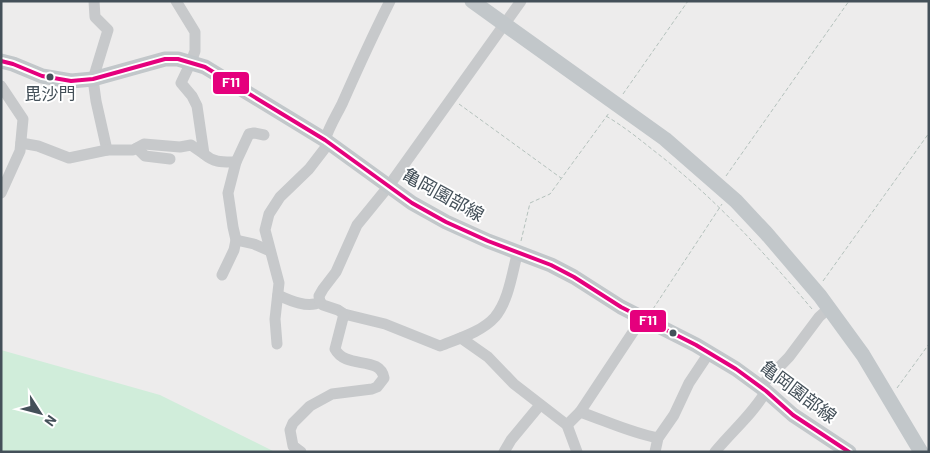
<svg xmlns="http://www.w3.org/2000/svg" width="930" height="453" viewBox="0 0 930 453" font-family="Barlow,'Noto Sans JP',sans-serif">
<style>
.green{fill:#d0edda}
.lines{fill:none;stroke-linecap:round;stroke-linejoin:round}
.path{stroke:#b4c1bc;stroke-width:1;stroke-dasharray:4 2.5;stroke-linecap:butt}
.minor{stroke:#c7c9cb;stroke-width:11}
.major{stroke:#c2c7ca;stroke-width:15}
.bus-1-casing{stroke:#fff;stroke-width:8}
.bus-1{stroke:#e5007d;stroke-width:4}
.bus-dot{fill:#445059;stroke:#fff;stroke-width:2}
.labels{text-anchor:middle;stroke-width:4;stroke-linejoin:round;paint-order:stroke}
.bus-label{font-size:17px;fill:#445059;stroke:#fff}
.street-label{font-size:18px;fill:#445059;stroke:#fff}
.line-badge{stroke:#fff;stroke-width:2}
.badge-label{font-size:14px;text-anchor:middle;font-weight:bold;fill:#fff}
</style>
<rect width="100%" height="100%" fill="#edecec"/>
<path class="green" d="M1 350 160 395 275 452H1Z"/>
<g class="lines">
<g class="path">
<path d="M623 94 688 1"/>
<path d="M459 104 561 178"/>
<path d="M606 116C623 126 638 138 653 150 713 196 763 251 812 309"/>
<path d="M726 176 849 1"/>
<path d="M521 241 530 203 550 194 609 113"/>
<path d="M823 281 929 133"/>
<path d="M653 309 722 204"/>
<path d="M897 388 929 344"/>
</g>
<g class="minor">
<path d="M94 1 95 17 108 30 93 79 96 101 107 150H133L144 144 180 147 191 145 204 154"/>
<path d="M176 1 195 32V51L191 62 181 83 192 96 197 106 204 154C214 163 223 162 236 162"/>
<path d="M1 86 23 119 20 151 1 193"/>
<path d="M325 140C329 127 336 116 342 104 357 70 373 35 390 1"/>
<path d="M21 143 38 146 69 158 107 150"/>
<path d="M137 148 145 156 170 159"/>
<path d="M236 240 254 244 270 251"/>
<path d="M222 275 234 250 236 240 233 227 228 193 236 162 249 134 254 133 264 135"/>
<path d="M278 295C289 300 308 309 320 302L323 305 338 310 344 314 385 324 440 346C457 339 482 332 495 317 509 300 512 273 518 251"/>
<path d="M320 302 319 296 323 289 336 272 357 225 388 187 521 1"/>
<path d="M461 338 488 357 514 384 567 425 577 452"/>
<path d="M277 344 275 319 279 283 265 230 269 214 280 197 309 169 329 143"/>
<path d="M760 387 789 357 819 317 829 308"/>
<path d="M580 412C606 421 631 433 658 438"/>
<path d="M567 425 580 412 643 317"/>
<path d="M301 452 293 446 290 430 293 423 310 406 332 394 372 389 377 387 384 378C380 355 346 370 335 349L344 314"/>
<path d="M504 452 511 440 540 405"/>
<path d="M655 452 658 438 674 415 689 383 709 353"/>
<path d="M715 452C732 431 753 414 766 391"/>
</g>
<g class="major">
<path d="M472 1 665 139 736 201 766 233 820 296 863 355 921 452"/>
<path d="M1 61 13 64 42 76 71 81 93 79 165 59H178L205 67 325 140 412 203 446 222 488 241 551 265 574 277 621 307 696 345 736 369 766 391 793 415 849 452"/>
</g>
<defs>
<path id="bus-1" d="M1 61 13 64 42 76 71 81 93 79 165 59H178L205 67 325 140 412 203 446 222 488 241 551 265 574 277 621 307 696 345 736 369 766 391 793 415 849 452"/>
</defs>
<use href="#bus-1" class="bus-1-casing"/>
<use href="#bus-1" class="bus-1"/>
</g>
<g class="bus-dot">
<circle cx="50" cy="77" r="4.5"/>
<circle cx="673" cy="333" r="4.5"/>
</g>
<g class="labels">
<g class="bus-label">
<text x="50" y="100">毘沙門</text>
</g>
<g class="street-label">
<text transform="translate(443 195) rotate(29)" y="6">亀岡園部線</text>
<text transform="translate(798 392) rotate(37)" y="6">亀岡園部線</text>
</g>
</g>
<g class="line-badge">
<rect x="212" y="71" width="38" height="24" rx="5" fill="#e5007d"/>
<rect x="629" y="309" width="38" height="24" rx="5" fill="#e5007d"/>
</g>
<g class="badge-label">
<text x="231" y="87">F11</text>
<text x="648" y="325">F11</text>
</g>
<rect width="930" height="453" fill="none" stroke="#445059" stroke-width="5"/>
<g transform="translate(40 413) rotate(126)" stroke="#ffffff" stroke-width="4" paint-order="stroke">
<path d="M0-4L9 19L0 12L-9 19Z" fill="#445059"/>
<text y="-8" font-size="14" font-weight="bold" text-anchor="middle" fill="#445059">N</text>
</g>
</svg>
